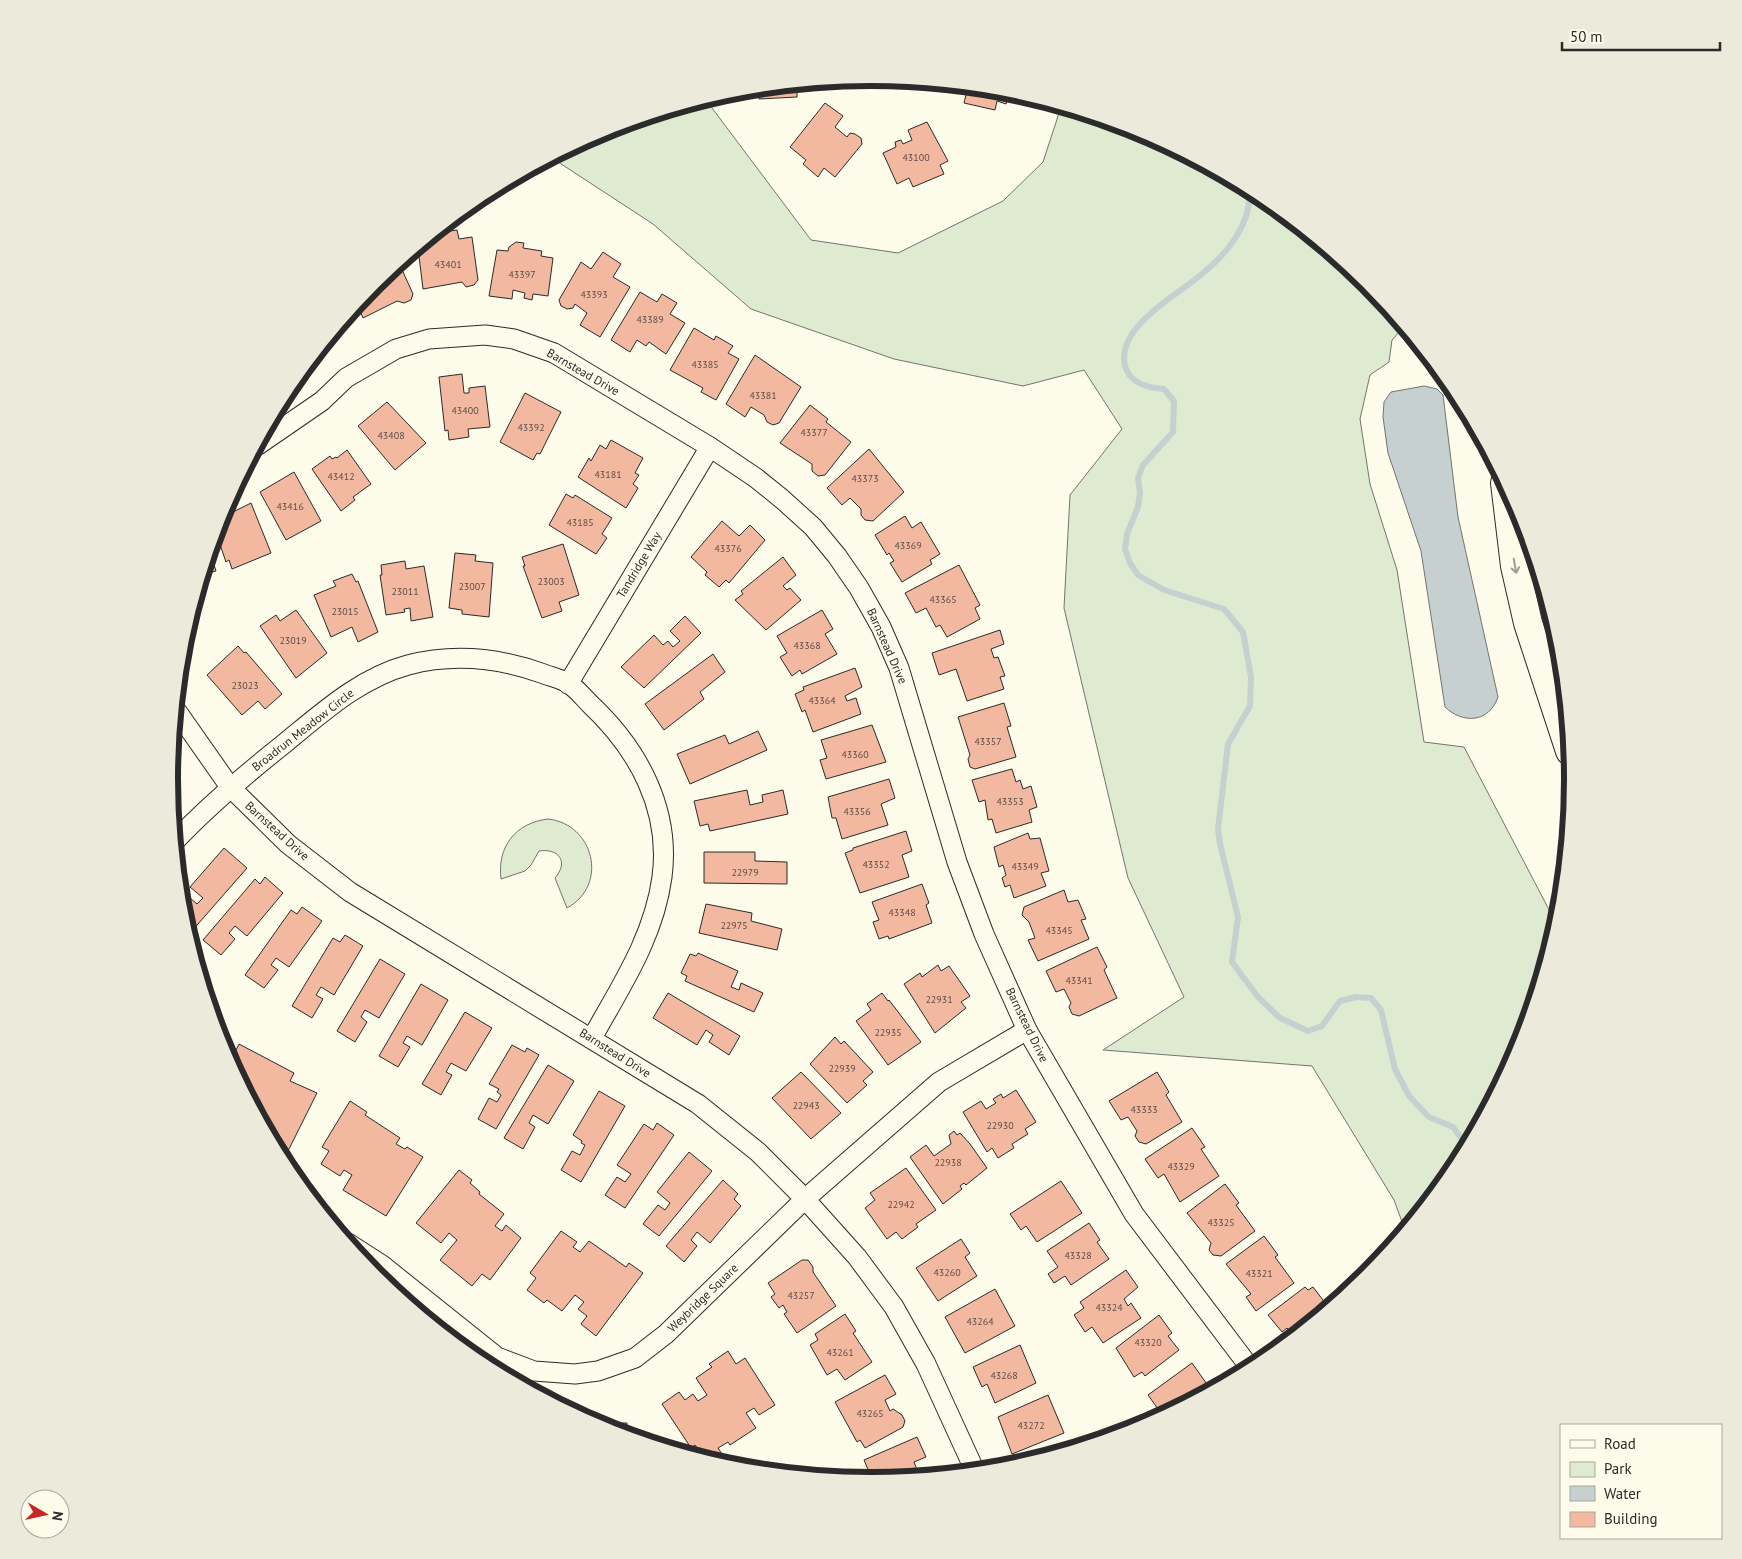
<svg xmlns="http://www.w3.org/2000/svg" width="1742" height="1559" viewBox="0 0 1742 1559" font-family="'PT Sans',sans-serif">
<style>
.green{fill:#deebd1;stroke:#74746e}
.water{fill:#c7d0d0;stroke:#74746e}
.lines{fill:none;stroke-linecap:round;stroke-linejoin:round}
.stream{stroke:#c7d0d0;stroke-width:6}
.building{fill:#f2b8a0;stroke:#2b2b2b}
.service-casing{stroke:#2b2b2b;stroke-width:12}
.minor-casing{stroke:#2b2b2b;stroke-width:21}
.primary-casing{stroke:#2b2b2b;stroke-width:30}
.service{stroke:#fdfbea;stroke-width:10}
.minor{stroke:#fdfbea;stroke-width:19}
.primary{stroke:#fdfbea;stroke-width:28}
.oneway{stroke:#9e9d94}
.labels{text-anchor:middle;stroke-width:4;stroke-linejoin:round;paint-order:stroke}
.number-label{font-size:10px;fill:#5d4e48}
.street-label{font-size:12px;fill:#2b2b2b;stroke:#fdfbea}
.rim{fill:none;stroke:#2b2b2b;stroke-width:6}
</style>
<rect width="100%" height="100%" fill="#fdfbea"/>
<g class="green">
<path d="M706 100 811 240 898 253 1003 201 1043 162 1061 107 1140 131 1261 196 1368 283 1401 325 1402 329 1392 340 1389 362 1370 375 1360 419 1370 484 1397 570 1424 742 1464 747 1557 925 1519 1048 1455 1170 1405 1230 1394 1200 1312 1066 1103 1050 1184 997 1128 878 1064 608 1070 495 1122 429 1084 370 1023 386 894 359 751 309 653 224 552 158 603 131Z"/>
<path d="M548 819C594 824 609 885 567 908L555 878C569 862 559 848 539 851L531 865 525 871 501 879C497 847 515 823 548 819Z"/>
</g>
<path class="water" d="M1424 386 1437 389 1443 395 1458 517 1498 697C1489 723 1463 724 1445 707L1421 551 1388 453 1383 417 1384 402 1391 392Z"/>
<g class="lines">
<path class="stream" d="M1250 190C1250 207 1245 223 1236 237 1228 250 1214 264 1202 274 1178 295 1116 326 1125 366 1130 384 1148 388 1164 389L1174 401 1173 432 1143 465 1138 478 1140 493 1138 507 1127 534 1125 549 1130 563 1138 575 1164 590 1224 609 1243 632 1251 677 1250 706 1228 744 1218 829 1220 844 1238 917 1232 962 1258 997 1280 1018 1308 1031 1322 1026 1340 1001 1356 997 1371 998 1381 1010 1395 1069 1409 1096 1429 1117 1453 1127 1467 1146"/>
</g>
<g class="building">
<path d="M797 85V97L759 99V88Z"/>
<path d="M968 87 1009 91 1006 104 997 101 995 110 964 103Z"/>
<path d="M825 103 843 116 835 127 847 137 850 133 855 134 861 138 862 144 835 177 824 168 818 177 803 164 806 160 790 147Z"/>
<path d="M927 122 948 161 940 165 944 174 913 187 909 178 897 184 883 153 896 147 895 142 901 140 903 144 912 140 908 130Z"/>
<path d="M457 230 459 239 472 237 478 280 474 285 466 287 462 282 423 289 418 248 427 240 436 238V233Z"/>
<path d="M516 242 524 243 523 248 542 251 541 256 553 258 548 296 533 294 532 300 524 298 525 293 513 290 512 299 489 296 497 250 508 251 509 247Z"/>
<path d="M603 252 621 264 613 277 630 287 600 337 580 325 587 313 575 304 573 308 567 309 561 306 559 300 581 262 591 269Z"/>
<path d="M399 263 413 294 411 300 404 303 397 301 363 318 357 304 375 283Z"/>
<path d="M640 292 657 302 662 294 677 303 670 314 685 323 666 354 649 342 646 346 637 340 630 352 611 340Z"/>
<path d="M694 328 714 340 716 336 733 346 728 353 739 359 716 400 701 392 703 388 670 370Z"/>
<path d="M755 355 801 387 779 423 773 425 767 422 764 415 751 407 745 417 726 404Z"/>
<path d="M462 374 464 393H469V388L485 386 490 427 468 429 469 437 449 440 448 430 445 431 439 377Z"/>
<path d="M525 393 561 412 540 454 537 453 533 460 500 442Z"/>
<path d="M387 402 426 443 395 470 358 426Z"/>
<path d="M810 405 828 419 826 422 851 442 825 475 818 476 812 471V464L780 443Z"/>
<path d="M611 440 643 458 635 473 639 475 633 484 638 488 626 508 578 477 589 458 591 461 600 445 606 449Z"/>
<path d="M869 449 904 492 873 521 865 520 861 515V509L850 498 842 505 827 488Z"/>
<path d="M347 450 371 484 353 497 355 500 341 511 312 469 330 456 332 459 336 457 337 458Z"/>
<path d="M294 472 321 521 286 540 260 492Z"/>
<path d="M566 494 573 498 575 495 612 518 602 534 607 538 596 554 549 525Z"/>
<path d="M228 502 233 512 251 503 271 553 232 569 229 560 226 562 216 533 223 511Z"/>
<path d="M905 516 912 528 921 522 940 554 930 560 932 564 902 582 890 563 894 561 889 553 887 555 875 535Z"/>
<path d="M722 521 739 536 750 525 765 540 729 583 726 580 719 587 705 575 707 572 691 557Z"/>
<path d="M563 544 579 595 559 602 562 611 542 618 523 566H525L522 557Z"/>
<path d="M210 552 216 571 205 574 207 580 201 582Z"/>
<path d="M455 553 476 555 475 561 493 563 489 617 462 614V610L449 608Z"/>
<path d="M783 557 796 575 783 586 787 590 790 588 801 600 766 630 735 600 743 594 741 591Z"/>
<path d="M405 561 406 569 424 566 433 617 411 621 410 608 404 609 405 612 386 615 380 575H382L381 565Z"/>
<path d="M959 565 980 605 975 608 980 619 947 637 940 625 936 627 926 608 916 613 905 593Z"/>
<path d="M352 574 356 582 358 581 378 632 358 642 352 627 331 637 314 595 336 586 333 581Z"/>
<path d="M296 610 327 653 296 678 260 626 276 615 280 621Z"/>
<path d="M822 610 833 629 825 634 837 654 802 674 800 670 792 676 780 657 787 653 777 636Z"/>
<path d="M685 616 701 633 644 688 621 667 654 635 663 645 668 641 673 647 680 641 670 631Z"/>
<path d="M1000 630 1004 644 991 649 994 658 998 657 1005 676 1000 677 1004 689 967 701 956 669 939 675 932 653Z"/>
<path d="M238 646 244 653 246 652 282 694 265 709 258 701 242 715 207 675Z"/>
<path d="M713 654 725 672 700 692 704 699 664 730 645 704Z"/>
<path d="M855 668 862 687 845 696 847 701 856 698 861 714 813 732 805 710 802 712 795 694 804 690 803 687Z"/>
<path d="M1004 703 1011 726 1007 727 1016 757 975 769 970 767 968 759 970 755 958 717Z"/>
<path d="M872 725 886 762 826 779 820 760 827 758 821 740Z"/>
<path d="M758 731 767 750 690 784 677 754 725 735 729 744Z"/>
<path d="M1012 769 1016 782 1020 780 1023 789 1031 786 1037 807 1029 810 1032 822 996 833 992 819 988 820 985 800 979 802 972 780Z"/>
<path d="M889 779 895 798 881 804 888 825 842 839 836 818H832L828 797Z"/>
<path d="M747 790 750 805 763 802 762 795 783 790 788 814 710 831 708 824 700 826 694 801Z"/>
<path d="M906 831 912 851 902 855 909 877 860 893 845 853 853 850V848Z"/>
<path d="M1028 833 1030 839 1040 838 1049 871 1041 873 1046 886 1014 898 1010 885 1005 887 1002 878 1006 875 1003 865 999 867 994 847Z"/>
<path d="M224 848 247 868 191 932 186 928 182 908 190 898 197 904 203 898 190 887Z"/>
<path d="M704 852H755V861L787 862V884L704 883Z"/>
<path d="M265 877 283 893 247 936 235 926 229 933 235 939 221 955 203 940 255 879 260 884Z"/>
<path d="M922 884 929 903 926 905 932 923 889 939 888 936 879 939 873 922 879 920 872 902Z"/>
<path d="M1064 890 1068 902 1078 900 1086 919 1081 920 1089 939 1038 961 1028 940 1035 938 1029 922 1022 915 1024 907Z"/>
<path d="M706 904 752 913 751 921 782 929 777 950 699 933Z"/>
<path d="M302 907 322 921 289 967 276 958 271 965 278 970 264 988 245 975 291 910 297 914Z"/>
<path d="M345 935 363 946 334 995 321 987 316 995 323 999 312 1018 292 1006 333 938 340 942Z"/>
<path d="M1097 947 1107 967 1104 970 1117 998 1079 1016 1072 1014 1069 1007 1071 1003 1064 989 1056 992 1046 971Z"/>
<path d="M698 953 738 971 731 987 739 990 741 983 763 993 754 1012 685 981 687 976 681 973 690 954 696 956Z"/>
<path d="M380 959 405 974 379 1018 365 1010 361 1017 367 1022 355 1042 337 1031Z"/>
<path d="M938 965 941 971 949 966 970 996 961 1002 966 1008 935 1033 904 984 920 973 922 977Z"/>
<path d="M421 984 448 1000 422 1045 407 1036 403 1043 410 1047 398 1067 379 1056Z"/>
<path d="M668 993 740 1036 729 1055 709 1042 713 1035 706 1030 697 1045 653 1018Z"/>
<path d="M882 993 888 1001 889 1000 921 1042 888 1065 856 1021 871 1010 867 1004Z"/>
<path d="M465 1012 492 1028 466 1071 451 1063 446 1072 452 1075 441 1095 422 1084Z"/>
<path d="M835 1037 841 1044 844 1041 873 1072 863 1081 867 1085 847 1103 810 1064Z"/>
<path d="M239 1044 294 1073 290 1081 317 1093 287 1153 275 1147 230 1062Z"/>
<path d="M512 1045 525 1052 527 1048 539 1055 496 1129 478 1119 489 1098 497 1102 501 1095 497 1092 499 1089 489 1084Z"/>
<path d="M548 1065 574 1081 548 1124 533 1115 529 1123 535 1127 523 1149 504 1138Z"/>
<path d="M801 1072 841 1113 811 1139 772 1098Z"/>
<path d="M1157 1072 1169 1092 1166 1095 1182 1122 1146 1144 1139 1142 1135 1136 1137 1131 1128 1117 1121 1120 1109 1101Z"/>
<path d="M1016 1090 1036 1122 1025 1129 1028 1134 1012 1144 1014 1148 998 1158 992 1148 987 1152 963 1112 981 1101 986 1109 996 1103 993 1099 1001 1094 1003 1098Z"/>
<path d="M599 1091 625 1106 581 1182 561 1170 572 1151 580 1155 585 1145 581 1143 582 1141 573 1135Z"/>
<path d="M350 1101 367 1112 365 1115 400 1138 396 1144 405 1149 407 1147 423 1157 386 1216 343 1190 352 1175 344 1170 340 1176 321 1164 329 1151 322 1147Z"/>
<path d="M657 1123 674 1135 625 1208 605 1195 617 1177 625 1182 631 1174 617 1165 644 1124 653 1130Z"/>
<path d="M1192 1128 1205 1147 1201 1149 1219 1176 1180 1202 1164 1174 1158 1178 1145 1159Z"/>
<path d="M954 1131 957 1135 960 1133 970 1144 987 1168 966 1185 964 1183 960 1186 962 1189 943 1204 910 1157 926 1145 934 1156 951 1144 949 1135Z"/>
<path d="M689 1152 712 1171 659 1236 643 1224 658 1205 665 1210 670 1203 657 1192Z"/>
<path d="M906 1168 936 1210 916 1224 918 1227 902 1239 896 1232 887 1239 865 1208 875 1200 870 1193Z"/>
<path d="M459 1170 472 1180 470 1183 480 1192 479 1194 504 1214 495 1226 502 1231 506 1225 521 1238 490 1280 482 1274 472 1286 440 1260 457 1240 449 1233 441 1243 416 1223Z"/>
<path d="M723 1180 738 1194 734 1199 741 1206 710 1243 697 1232 691 1240 697 1246 684 1262 666 1246Z"/>
<path d="M1061 1181 1082 1213 1037 1242 1026 1226 1021 1230 1010 1214Z"/>
<path d="M1225 1184 1239 1203 1236 1205 1255 1231 1221 1256 1213 1255 1209 1250 1211 1243 1187 1213Z"/>
<path d="M1089 1223 1100 1240 1097 1242 1109 1259 1071 1285 1065 1276 1054 1283 1048 1274 1058 1267 1047 1251Z"/>
<path d="M561 1231 577 1242 573 1247 580 1252 589 1241 626 1267 629 1263 643 1273 596 1336 581 1324 587 1316 578 1309 584 1302 575 1295 562 1311 547 1300 544 1303 527 1290 536 1278 530 1273Z"/>
<path d="M1264 1236 1278 1255 1275 1257 1294 1283 1256 1311 1246 1297 1251 1294 1226 1264Z"/>
<path d="M961 1239 970 1253 965 1257 977 1276 938 1301 916 1268Z"/>
<path d="M802 1260H808L813 1267V1272L836 1306 797 1333 784 1314 787 1312 783 1305 779 1308 771 1297 775 1294 768 1283Z"/>
<path d="M1126 1270 1138 1287 1124 1299 1128 1306 1131 1303 1141 1318 1103 1343 1092 1327 1085 1332 1074 1315 1084 1308 1080 1302Z"/>
<path d="M1305 1287 1308 1290 1313 1287 1329 1308 1294 1336 1287 1328 1282 1332 1268 1315Z"/>
<path d="M995 1289 1015 1326 965 1353 945 1317Z"/>
<path d="M845 1314 856 1331 853 1333 872 1362 845 1380 837 1369 827 1375 810 1345 818 1340 815 1334Z"/>
<path d="M1159 1315 1172 1333 1168 1336 1179 1350 1145 1376 1142 1372 1134 1377 1116 1348Z"/>
<path d="M1020 1345 1036 1383 995 1403 987 1384 982 1387 973 1367Z"/>
<path d="M728 1351 736 1364 745 1358 775 1405 759 1415 754 1408 746 1413 756 1428 730 1445 728 1442 718 1448 722 1454 711 1461 704 1459 695 1445 691 1448 662 1404 679 1392 685 1400 693 1394 698 1401 707 1395 696 1378 712 1367 709 1364Z"/>
<path d="M1192 1363 1211 1390 1163 1416 1148 1395Z"/>
<path d="M885 1375 896 1394 885 1400 890 1411 893 1409 902 1415 905 1421 903 1427 896 1431 865 1448 860 1440 857 1442 835 1402Z"/>
<path d="M1048 1395 1064 1433 1012 1454 998 1417Z"/>
<path d="M604 1423H627V1436L604 1429Z"/>
<path d="M917 1437 926 1457 914 1462 920 1477 873 1481 864 1460Z"/>
</g>
<g class="lines">
<defs>
<path id="service" d="M274 415 283 429"/>
<g id="minor">
<path d="M258 445 322 401 346 378 396 349 429 339 485 335 514 339 554 353 710 447 756 478 782 499 813 527 837 556 859 588 881 627 899 668 957 862 984 934 1027 1030 1134 1214 1251 1369"/>
<path d="M568 684 710 447"/>
<path d="M176 710 230 787 288 844 350 892 698 1104 758 1152 805 1199 857 1257 894 1307 926 1364 975 1471"/>
<path d="M175 841C209 805 246 774 285 743 323 712 360 678 408 665 454 653 500 658 544 674 552 677 561 679 568 683 576 688 584 698 590 704 638 749 671 809 662 877 654 937 621 986 592 1038"/>
<path d="M348 1243 382 1265 497 1357 534 1371 575 1374 598 1371 635 1358 666 1334 805 1199 939 1082 1027 1030"/>
</g>
<path id="primary" d="M1505 483 1515 566 1528 623 1570 751"/>
</defs>
<use href="#service" class="service-casing"/>
<use href="#minor" class="minor-casing"/>
<use href="#primary" class="primary-casing"/>
<use href="#service" class="service"/>
<use href="#minor" class="minor"/>
<use href="#primary" class="primary"/>
</g>
<defs><path id="oneway-shaft" d="M-6 0H5M1.5-3L5.5 0L1.5 3" fill="none" stroke-width="1.6" stroke-linecap="round" stroke-linejoin="round" transform="scale(1.25)"/></defs>
<use class="oneway" href="#oneway-shaft" transform="translate(1515 566) rotate(80)"/>
<g class="labels">
<g class="number-label">
<text x="916" y="161">43100</text>
<text x="448" y="268">43401</text>
<text x="522" y="278">43397</text>
<text x="594" y="298">43393</text>
<text x="650" y="323">43389</text>
<text x="705" y="368">43385</text>
<text x="763" y="399">43381</text>
<text x="465" y="414">43400</text>
<text x="531" y="431">43392</text>
<text x="814" y="436">43377</text>
<text x="391" y="439">43408</text>
<text x="608" y="478">43181</text>
<text x="341" y="480">43412</text>
<text x="865" y="482">43373</text>
<text x="290" y="510">43416</text>
<text x="580" y="526">43185</text>
<text x="908" y="549">43369</text>
<text x="728" y="552">43376</text>
<text x="551" y="585">23003</text>
<text x="472" y="590">23007</text>
<text x="405" y="595">23011</text>
<text x="943" y="603">43365</text>
<text x="345" y="615">23015</text>
<text x="293" y="644">23019</text>
<text x="807" y="649">43368</text>
<text x="245" y="689">23023</text>
<text x="822" y="704">43364</text>
<text x="988" y="745">43357</text>
<text x="855" y="758">43360</text>
<text x="1010" y="805">43353</text>
<text x="857" y="815">43356</text>
<text x="876" y="868">43352</text>
<text x="1025" y="870">43349</text>
<text x="745" y="876">22979</text>
<text x="902" y="916">43348</text>
<text x="734" y="929">22975</text>
<text x="1059" y="934">43345</text>
<text x="1079" y="984">43341</text>
<text x="939" y="1003">22931</text>
<text x="888" y="1036">22935</text>
<text x="842" y="1072">22939</text>
<text x="806" y="1109">22943</text>
<text x="1144" y="1113">43333</text>
<text x="1000" y="1129">22930</text>
<text x="948" y="1166">22938</text>
<text x="1181" y="1170">43329</text>
<text x="901" y="1208">22942</text>
<text x="1221" y="1226">43325</text>
<text x="1078" y="1259">43328</text>
<text x="947" y="1276">43260</text>
<text x="1259" y="1277">43321</text>
<text x="801" y="1299">43257</text>
<text x="1109" y="1311">43324</text>
<text x="980" y="1325">43264</text>
<text x="1148" y="1346">43320</text>
<text x="840" y="1356">43261</text>
<text x="1004" y="1379">43268</text>
<text x="870" y="1417">43265</text>
<text x="1031" y="1429">43272</text>
</g>
<g class="street-label">
<text transform="translate(583 372) rotate(30)" y="4">Barnstead Drive</text>
<text transform="translate(639 565) rotate(-59)" y="4">Tandridge Way</text>
<text transform="translate(887 646) rotate(66)" y="4">Barnstead Drive</text>
<text transform="translate(303 730) rotate(-38)" y="4">Broadrun Meadow Circle</text>
<text transform="translate(277 831) rotate(42)" y="4">Barnstead Drive</text>
<text transform="translate(1027 1025) rotate(64)" y="4">Barnstead Drive</text>
<text transform="translate(615 1053) rotate(32)" y="4">Barnstead Drive</text>
<text transform="translate(703 1298) rotate(-44)" y="4">Weybridge Square</text>
</g>
</g>
<path d="M0 0H1742V1559H0ZM178 779a693 693 0 1 1 1386 0a693 693 0 1 1-1386 0Z" fill="#eceadb" fill-rule="evenodd"/>
<path class="rim" d="M178 779a693 693 0 1 1 1386 0a693 693 0 1 1-1386 0Z"/>
<rect x="1560" y="1424" width="162" height="115" fill="#fdfbea" stroke="#a9a89e"/>
<rect x="1570" y="1440" width="25" height="8" fill="#fdfbea" stroke="#a9a89e"/>
<text x="1604" y="1449" font-size="15" fill="#2b2b2b">Road</text>
<rect x="1570" y="1462" width="25" height="15" fill="#deebd1" stroke="#a9a89e"/>
<text x="1604" y="1474" font-size="15" fill="#2b2b2b">Park</text>
<rect x="1570" y="1486" width="25" height="15" fill="#c7d0d0" stroke="#a9a89e"/>
<text x="1604" y="1499" font-size="15" fill="#2b2b2b">Water</text>
<rect x="1570" y="1512" width="25" height="15" fill="#f2b8a0" stroke="#a9a89e"/>
<text x="1604" y="1524" font-size="15" fill="#2b2b2b">Building</text>
<g transform="translate(45 1514) rotate(99)"><circle r="24" fill="#fdfbea" stroke="#a9a89e"/>
<path d="M0-4L9 19L0 12L-9 19Z" fill="#c62828"/>
<text y="-8" font-size="14" font-weight="bold" text-anchor="middle" fill="#2b2b2b">N</text>
</g>
<path d="M1562 42v8h158v-8" fill="none" stroke="#2b2b2b" stroke-width="2.5"/>
<text x="1570" y="42" font-size="15" fill="#2b2b2b" stroke="#fdfbea" stroke-width="4" paint-order="stroke">50 m</text>
</svg>
